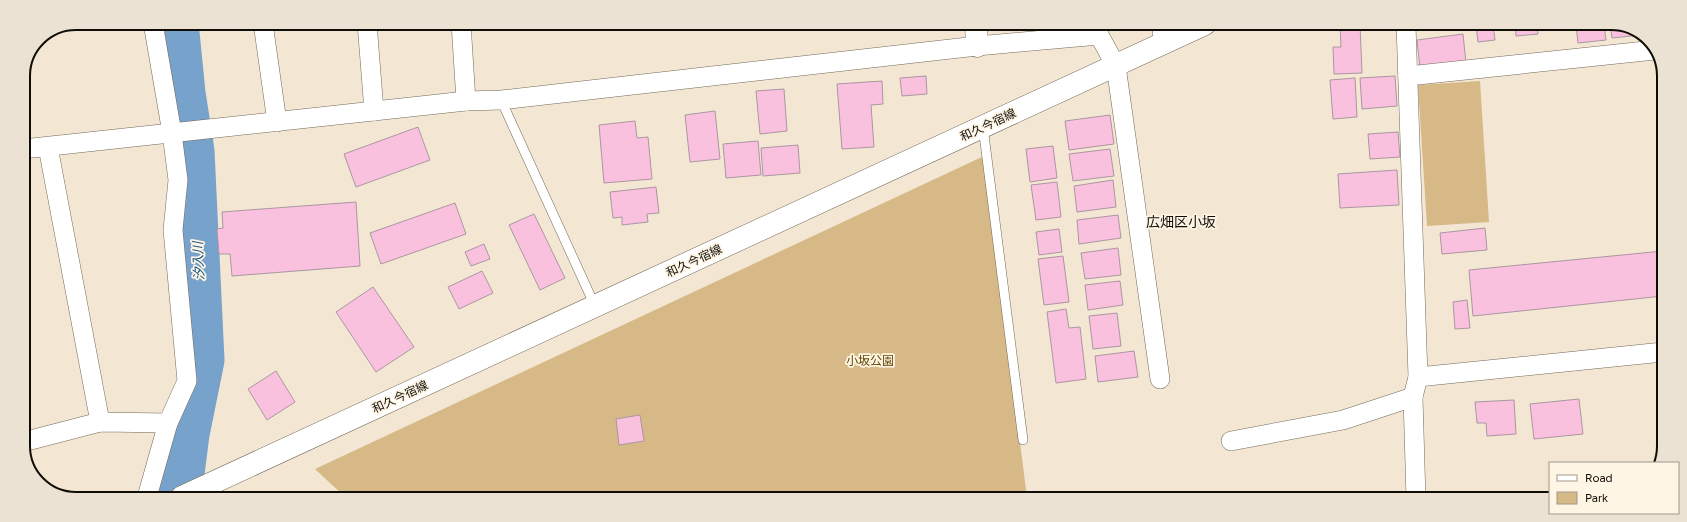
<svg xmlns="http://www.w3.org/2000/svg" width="1687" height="522" viewBox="0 0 1687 522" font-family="Figtree,'Noto Sans JP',sans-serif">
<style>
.green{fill:#d6b986}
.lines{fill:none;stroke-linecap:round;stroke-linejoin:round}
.river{stroke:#77a2cb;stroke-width:43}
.building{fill:#fac1df;stroke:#ab96a1}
.lane-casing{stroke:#736958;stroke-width:10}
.street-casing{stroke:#736958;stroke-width:20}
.secondary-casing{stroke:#736958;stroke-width:23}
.lane{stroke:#fff;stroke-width:9}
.street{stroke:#fff;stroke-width:19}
.secondary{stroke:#fff;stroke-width:22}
.labels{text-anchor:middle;stroke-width:3.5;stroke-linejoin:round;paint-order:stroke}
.street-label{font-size:12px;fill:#100d06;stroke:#fef5e5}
.park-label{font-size:12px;fill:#634602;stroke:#fef5e5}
.water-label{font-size:13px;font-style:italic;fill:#125689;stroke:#fef5e5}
.quarter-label{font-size:14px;fill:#100d06;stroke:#fef5e5}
.rim{fill:none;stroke:#100d06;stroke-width:2}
</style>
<rect width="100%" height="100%" fill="#f3e7d3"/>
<g class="green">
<path d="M1480 81 1489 222 1427 226 1418 85Z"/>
<path d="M984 156 1027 498 345 497 315 469Z"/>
</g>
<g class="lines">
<path class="river" d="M177 23 184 93 193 151 203 360 188 434 180 497"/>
</g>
<g class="building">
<path d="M1340 25H1360L1362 73 1334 74 1333 47H1341Z"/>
<path d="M1476 25H1493L1495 40 1478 42Z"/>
<path d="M1498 25H1537L1538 34 1516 36 1515 25 1498 27Z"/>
<path d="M1576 25H1604L1606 40 1578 43Z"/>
<path d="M1610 25H1625L1640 35 1612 38Z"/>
<path d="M1463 34 1466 63 1420 68 1417 40Z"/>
<path d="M926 76 927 94 902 96 900 78Z"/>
<path d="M1395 76 1397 106 1362 109 1360 78Z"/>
<path d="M1355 78 1357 117 1333 119 1330 80Z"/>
<path d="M882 81 883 104 871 105 874 147 842 149 837 84Z"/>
<path d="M784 89 787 131 760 134 756 91Z"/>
<path d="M715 111 720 159 690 162 685 115Z"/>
<path d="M1110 115 1114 144 1069 150 1065 121Z"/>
<path d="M635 121 637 138 648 137 652 179 604 183 599 125Z"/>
<path d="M418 127 430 160 356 187 344 154Z"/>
<path d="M1398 132 1400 157 1370 159 1368 134Z"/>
<path d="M758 141 761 175 726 178 723 144Z"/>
<path d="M798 145 800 173 763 176 761 148Z"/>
<path d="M1053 146 1057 178 1030 182 1026 149Z"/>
<path d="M1110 149 1114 176 1073 181 1069 154Z"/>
<path d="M1397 170 1399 205 1340 208 1338 174Z"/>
<path d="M1113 180 1116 207 1077 212 1074 186Z"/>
<path d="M1057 182 1061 217 1036 220 1031 185Z"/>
<path d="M656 187 659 213 647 214 648 222 622 225V217L613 218 610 192Z"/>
<path d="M356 202 360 266 232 276 230 254H219L217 229 223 228 222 212Z"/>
<path d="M455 203 466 234 381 264 370 233Z"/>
<path d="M534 214 565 278 540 290 509 225Z"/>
<path d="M1118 215 1121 238 1079 244 1077 220Z"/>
<path d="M1485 228 1487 250 1442 254 1440 233Z"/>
<path d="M1059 229 1062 252 1039 255 1036 232Z"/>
<path d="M484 244 490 259 471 266 465 252Z"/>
<path d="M1118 248 1121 275 1085 279 1081 253Z"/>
<path d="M1663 251V296L1473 316 1469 270Z"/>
<path d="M1063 256 1069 302 1044 305 1038 259Z"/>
<path d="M482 271 493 293 459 309 448 287Z"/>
<path d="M1120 281 1123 305 1088 310 1085 285Z"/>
<path d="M373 287 414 347 376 372 336 312Z"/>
<path d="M1467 300 1470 328 1455 329 1453 302Z"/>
<path d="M1066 309 1069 328 1080 327 1086 379 1056 383 1047 312Z"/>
<path d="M1117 313 1121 346 1093 349 1089 316Z"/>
<path d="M1134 351 1138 377 1098 382 1095 356Z"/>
<path d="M276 371 295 402 267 420 248 389Z"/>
<path d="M1579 399 1583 434 1534 439 1530 404Z"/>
<path d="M1514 400 1516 434 1487 436 1486 423H1477L1475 402Z"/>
<path d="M640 415 644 441 619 445 616 419Z"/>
</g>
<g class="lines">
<defs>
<g id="lane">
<path d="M501 100 595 306"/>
<path d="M983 127 1023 440"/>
</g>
<g id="street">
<path d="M263 23 277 122"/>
<path d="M367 23 374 111"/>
<path d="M461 23 466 101"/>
<path d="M1162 24 1163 44"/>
<path d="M1406 25 1418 377 1413 397 1416 499"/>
<path d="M1408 76 1655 50"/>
<path d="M48 147 100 422"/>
<path d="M23 149 466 101 501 100 977 46 1099 35 1116 66 1160 379"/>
<path d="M1418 377 1663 352"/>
<path d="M1231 441 1343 420 1413 397"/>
<path d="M23 442 100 422 168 423"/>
<path d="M147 497 168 423 187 381 173 230 178 180 172 133 153 23"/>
</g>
<g id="secondary">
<path d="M976 24 977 46"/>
<path d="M182 497 1205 24"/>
</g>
</defs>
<use href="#lane" class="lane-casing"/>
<use href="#street" class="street-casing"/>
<use href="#secondary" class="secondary-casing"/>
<use href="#lane" class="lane"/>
<use href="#street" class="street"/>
<use href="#secondary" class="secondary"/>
</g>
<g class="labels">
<g class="street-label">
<text transform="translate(988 125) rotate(-25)" y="4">和久今宿線</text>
<text transform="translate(694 261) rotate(-25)" y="4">和久今宿線</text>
<text transform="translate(400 397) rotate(-25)" y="4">和久今宿線</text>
</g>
<g class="park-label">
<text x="870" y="365">小坂公園</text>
</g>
<g class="water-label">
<text transform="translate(198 261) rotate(-93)" y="5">汐入川</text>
</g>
<g class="quarter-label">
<text x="1181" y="227">広畑区小坂</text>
</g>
</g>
<path d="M0 0H1687V522H0ZM76 30H1611A46 46 0 0 1 1657 76V446A46 46 0 0 1 1611 492H76A46 46 0 0 1 30 446V76A46 46 0 0 1 76 30Z" fill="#ebe2d3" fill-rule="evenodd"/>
<path class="rim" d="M76 30H1611A46 46 0 0 1 1657 76V446A46 46 0 0 1 1611 492H76A46 46 0 0 1 30 446V76A46 46 0 0 1 76 30Z"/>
<rect x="1549" y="462" width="130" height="52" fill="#fef5e5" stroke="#9f988c"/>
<rect x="1557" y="475" width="20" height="6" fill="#ffffff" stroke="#9f988c"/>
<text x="1585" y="482" font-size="12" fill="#100d06">Road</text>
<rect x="1557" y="492" width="20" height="12" fill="#d6b986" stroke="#9f988c"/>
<text x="1585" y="502" font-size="12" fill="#100d06">Park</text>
</svg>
